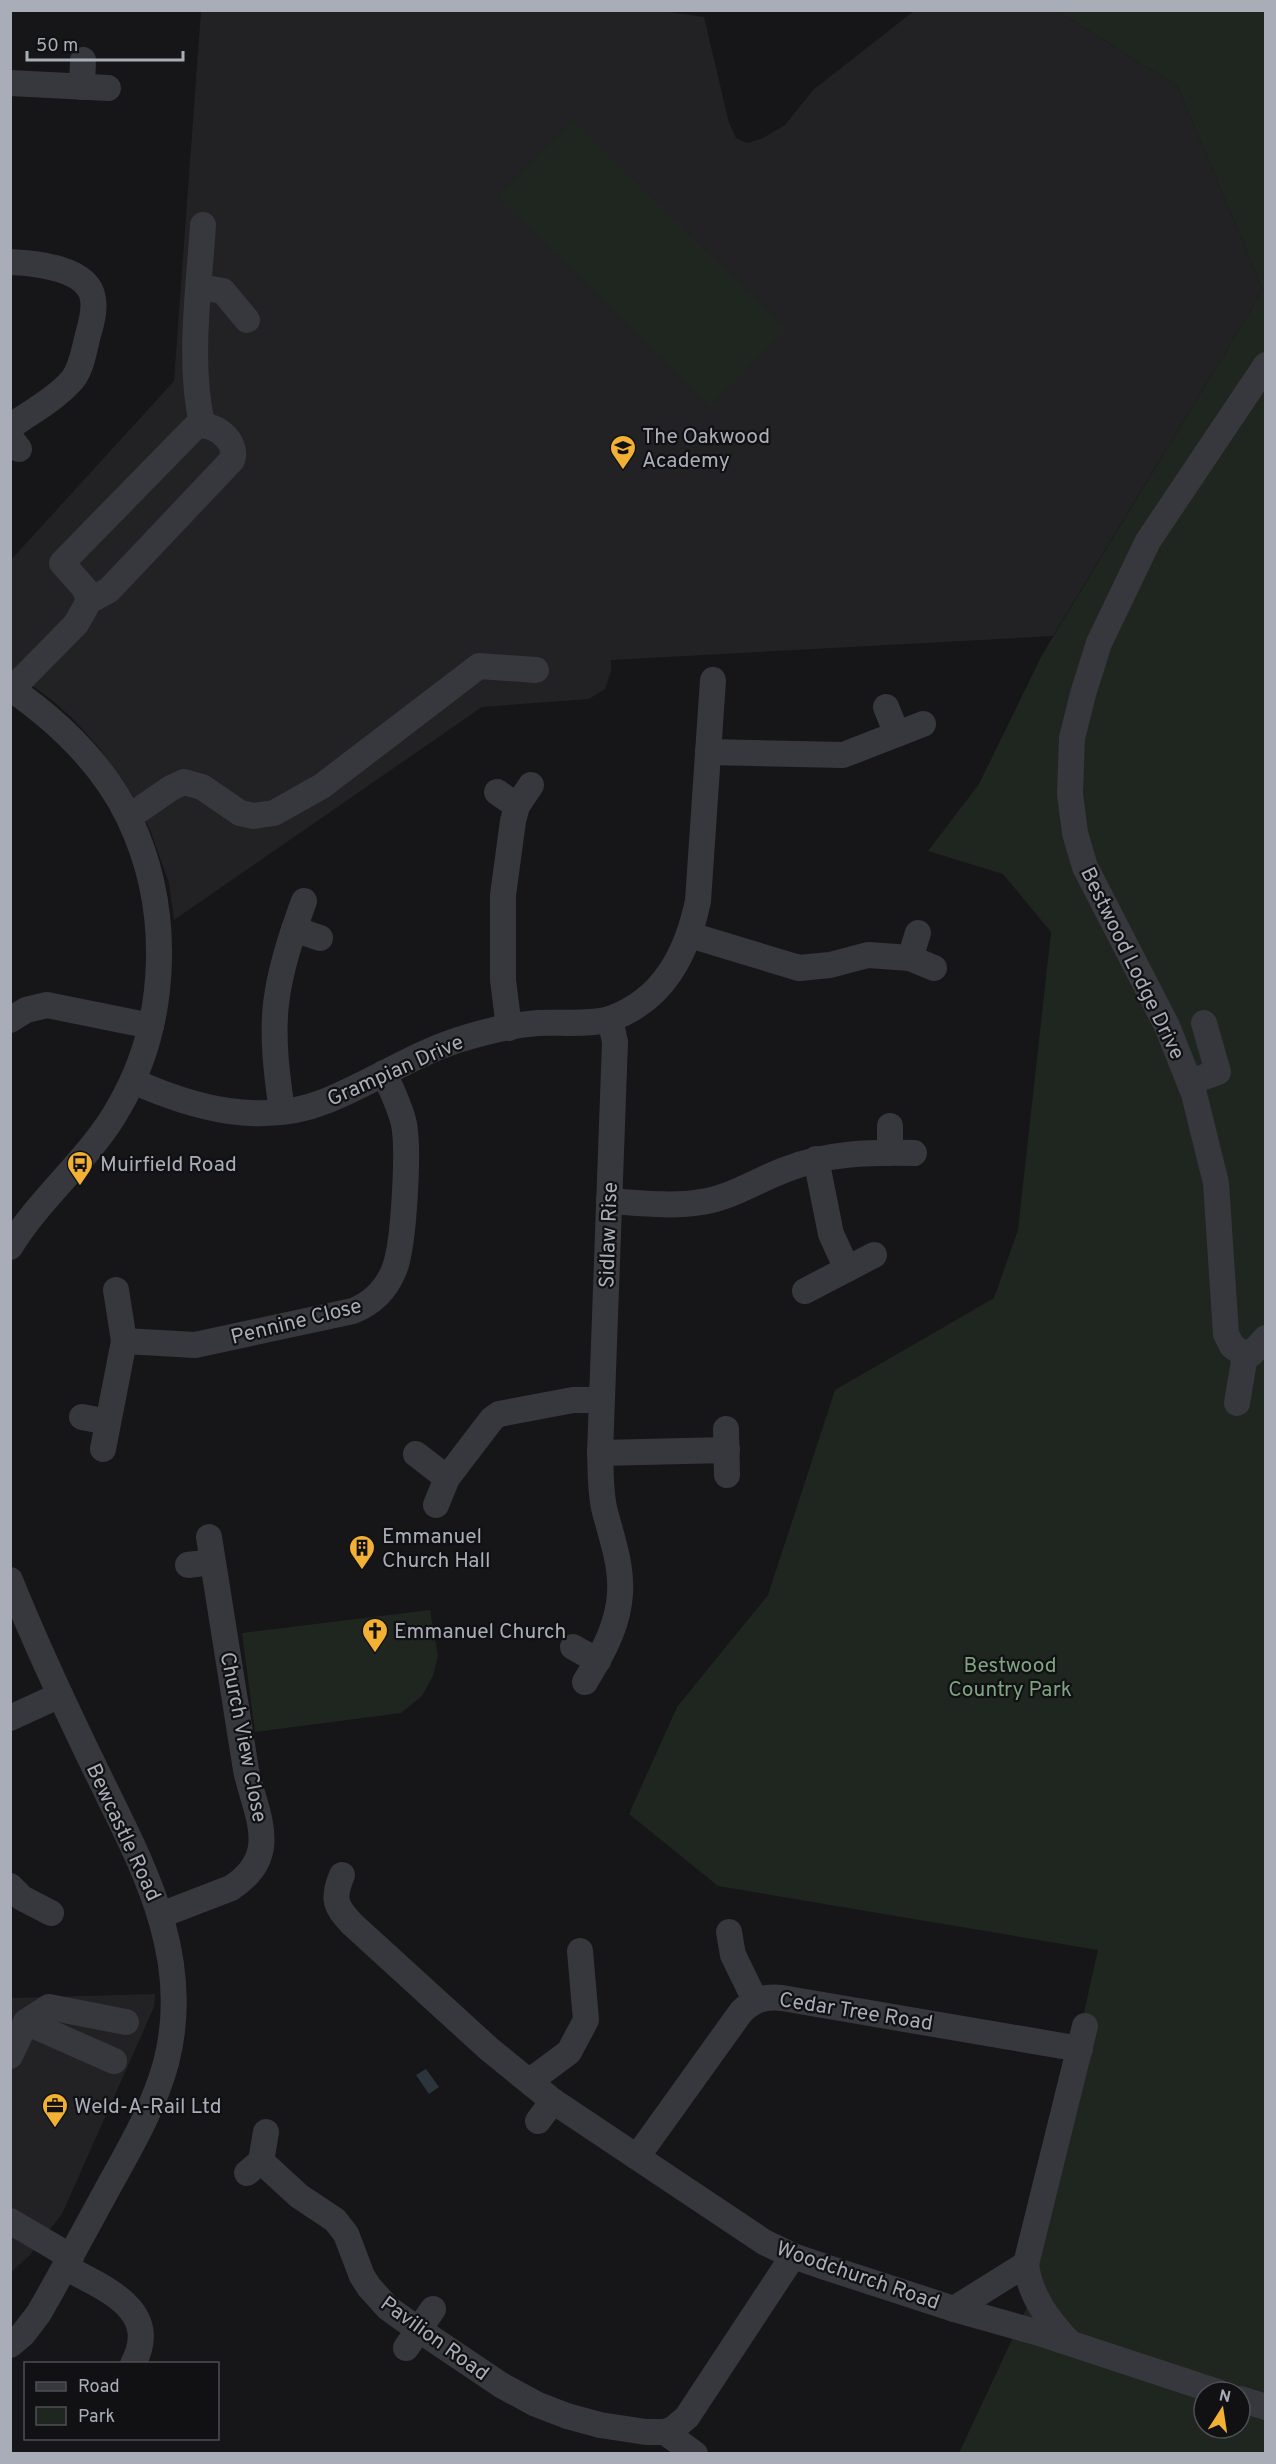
<svg xmlns="http://www.w3.org/2000/svg" width="1276" height="2464" viewBox="0 0 1276 2464" font-family="Overpass,sans-serif">
<style>
.built{fill:#222225}
.green{fill:#1e261f;fill-rule:evenodd}
.water{fill:#2c353c}
.lines{fill:none;stroke-linecap:round;stroke-linejoin:round}
.minor{stroke:#37383d;stroke-width:26}
.labels{text-anchor:middle;stroke-width:4.5;stroke-linejoin:round;paint-order:stroke}
.poi-label{font-size:21px;fill:#a8adb8;stroke:#111113;text-anchor:start}
.street-label{font-size:21px;fill:#a8adb8;stroke:#111113}
.park-label{font-size:21px;fill:#7fa381;stroke:#111113}
</style>
<rect width="100%" height="100%" fill="#161618"/>
<g class="built">
<path d="M655 10 704 17 729 123 736 138 747 143 761 139 785 125 813 90 914 11H1058L1178 87 1263 290 1053 636 611 660V671L605 689 589 699 482 707 174 920 169 883 150 830 138 805 100 749 74 720 53 701 11 670 10 561 174 381 201 11Z"/>
<path d="M155 1994 154 2007 62 2214 30 2255 11 2272V1998Z"/>
</g>
<g class="green">
<path d="M1058 11H1265V2453H959L1037 2286 1036 2266 1083 2017 1098 1950 718 1886 629 1814 677 1707 768 1595 835 1390 994 1298 1018 1230 1051 932 1003 874 928 851 979 784 1042 655 1263 290 1178 87ZM1204 2392H1240V2428H1204Z"/>
<path d="M573 120 786 329 710 406 497 197Z"/>
<path d="M430 1610 438 1656 433 1676 422 1696 401 1713 255 1732 242 1633Z"/>
</g>
<path class="water" d="M426 2069 439 2087 429 2094 416 2075Z"/>
<g class="lines">
<g class="minor">
<path d="M10 83 108 88"/>
<path d="M82 87 83 60"/>
<path d="M10 262C35 263 89 268 93 299 95 311 91 324 88 335 84 350 82 367 73 379 57 398 31 412 10 427"/>
<path d="M200 287 223 291 247 320"/>
<path d="M1266 365 1148 541 1099 643 1083 694 1072 738 1070 794 1075 833 1085 867 1167 1026 1194 1094 1216 1183 1226 1334 1232 1346 1245 1355 1251 1354 1266 1338"/>
<path d="M202 424C188 360 199 290 203 225"/>
<path d="M10 437 19 449"/>
<path d="M10 688C59 722 103 764 129 818 172 908 169 1021 119 1107 90 1159 41 1196 10 1247"/>
<path d="M12 689 76 624 89 601 109 590 232 460C239 441 212 420 195 427L62 563 85 589 89 601"/>
<path d="M886 707 897 734"/>
<path d="M708 752 843 755 923 724"/>
<path d="M497 792 517 806"/>
<path d="M129 817 171 788 184 782 202 787 240 813 254 816 274 813 322 786 479 666 536 670"/>
<path d="M294 929 320 938"/>
<path d="M690 935 799 968 830 965 868 955 910 958 934 968"/>
<path d="M910 958 918 933"/>
<path d="M10 1020 26 1010 47 1005 151 1026"/>
<path d="M509 1028 503 980V895L513 821 517 806 531 785"/>
<path d="M133 1081C193 1108 262 1127 326 1101 371 1083 412 1055 458 1040 483 1032 511 1025 538 1023 559 1022 590 1025 610 1019 664 1000 687 953 698 901L713 680"/>
<path d="M1190 1082 1218 1072 1204 1023"/>
<path d="M282 1111C277 1076 272 1039 276 1004 280 969 292 934 304 901"/>
<path d="M890 1126V1153"/>
<path d="M816 1159 831 1234 847 1269"/>
<path d="M609 1201C639 1203 672 1207 701 1202 731 1198 759 1179 787 1169 828 1153 870 1152 914 1153"/>
<path d="M805 1291 874 1255"/>
<path d="M124 1341 195 1345 353 1311C373 1303 386 1290 394 1270 404 1247 409 1150 404 1124 400 1106 391 1089 384 1073"/>
<path d="M1237 1403 1245 1355"/>
<path d="M82 1417 108 1422"/>
<path d="M726 1429 727 1475"/>
<path d="M103 1449 124 1341 116 1290"/>
<path d="M600 1453 727 1450"/>
<path d="M416 1454 447 1478"/>
<path d="M436 1505 447 1478 492 1419 499 1414 573 1400H602"/>
<path d="M188 1565 212 1562"/>
<path d="M10 1580C35 1642 63 1702 92 1762 138 1858 195 1952 166 2063 154 2107 131 2146 109 2186 86 2228 63 2271 39 2313L23 2334 10 2345"/>
<path d="M573 1647 598 1661"/>
<path d="M585 1682C600 1657 615 1632 619 1603 624 1571 613 1542 605 1512 600 1493 601 1473 600 1453L615 1042 610 1019"/>
<path d="M10 1718 60 1695"/>
<path d="M342 1875C332 1899 335 1906 352 1924L489 2049 553 2101 764 2242 793 2256 825 2267 954 2309 1039 2333 1218 2392"/>
<path d="M10 1886 22 1898 51 1913"/>
<path d="M161 1915 231 1888C282 1855 256 1816 246 1770L209 1537"/>
<path d="M729 1932 733 1955 755 2000"/>
<path d="M26 2022 49 2007 126 2022"/>
<path d="M10 2056 26 2022 114 2061"/>
<path d="M530 2081 569 2052 586 2020 580 1951"/>
<path d="M538 2121 553 2101"/>
<path d="M637 2157 741 2012C753 2000 764 1996 782 1998L1080 2049"/>
<path d="M261 2161 299 2196 335 2220 346 2234 362 2276 369 2287 388 2308 406 2321 501 2385 536 2404 567 2416 600 2425 646 2432H665L695 2454"/>
<path d="M247 2173 261 2161 266 2132"/>
<path d="M10 2221 71 2257"/>
<path d="M1026 2264C1030 2296 1048 2320 1070 2343"/>
<path d="M65 2267C103 2288 162 2309 133 2364"/>
<path d="M954 2309 1026 2264 1085 2026"/>
<path d="M406 2348 433 2309"/>
<path d="M1240 2399 1266 2407"/>
<path d="M665 2432 673 2429 687 2417 793 2256"/>
</g>
</g>
<defs>
<symbol id="school-pin" viewBox="-11 -11 22 30"><path d="M0 17L-7.5 6A9.5 9.5 0 1 1 7.5 6Z" fill="#f2b134" stroke="#111113"/><path d="M0-5L7-2L0 1L-7-2ZM-4 1L0 2.5L4 1V4Q0 6-4 4Z" fill="#111"/></symbol>
<symbol id="bus-pin" viewBox="-11 -11 22 30"><path d="M0 17L-7.5 6A9.5 9.5 0 1 1 7.5 6Z" fill="#f2b134" stroke="#111113"/><path d="M-5-6H5V4H4V6H2V4H-2V6H-4V4H-5ZM-3.5-4V0h7V-4ZM-3.5 1.2v1.5H-2V1.2ZM2 1.2v1.5H3.5V1.2Z" fill="#111"/></symbol>
<symbol id="building-pin" viewBox="-11 -11 22 30"><path d="M0 17L-7.5 6A9.5 9.5 0 1 1 7.5 6Z" fill="#f2b134" stroke="#111113"/><path d="M-4-6H4V6H1V3H-1V6H-4ZM-2.5-4.3h1.7v1.8h-1.7ZM.8-4.3h1.7v1.8H.8ZM-2.5-1h1.7V.8h-1.7ZM.8-1h1.7V.8H.8Z" fill="#111"/></symbol>
<symbol id="church-pin" viewBox="-11 -11 22 30"><path d="M0 17L-7.5 6A9.5 9.5 0 1 1 7.5 6Z" fill="#f2b134" stroke="#111113"/><path d="M-1.2-6h2.4v3.5h3.3v2.4h-3.3V6h-2.4V-.1h-3.3v-2.4h3.3Z" fill="#111"/></symbol>
<symbol id="office-pin" viewBox="-11 -11 22 30"><path d="M0 17L-7.5 6A9.5 9.5 0 1 1 7.5 6Z" fill="#f2b134" stroke="#111113"/><path d="M-6-3h4V-5.5h4V-3h4V5H-6ZM-1-4.5V-3h2v-1.5ZM-6 0V1H6V0Z" fill="#111"/></symbol>
</defs>
<g fill-rule="evenodd">
<use href="#school-pin" x="608" y="433" width="30" height="40"/>
<use href="#bus-pin" x="65" y="1149" width="30" height="40"/>
<use href="#building-pin" x="347" y="1533" width="30" height="40"/>
<use href="#church-pin" x="360" y="1616" width="30" height="40"/>
<use href="#office-pin" x="40" y="2091" width="30" height="40"/>
</g>
<g class="labels">
<g class="poi-label">
<text x="642" y="443">The Oakwood<tspan x="642" dy="24">Academy</tspan></text>
<text x="100" y="1171">Muirfield Road</text>
<text x="382" y="1543">Emmanuel<tspan x="382" dy="24">Church Hall</tspan></text>
<text x="394" y="1638">Emmanuel Church</text>
<text x="74" y="2113">Weld-A-Rail Ltd</text>
</g>
<g class="street-label">
<text transform="translate(1133 963) rotate(64)" y="7">Bestwood Lodge Drive</text>
<text transform="translate(395 1070) rotate(-24)" y="7">Grampian Drive</text>
<text transform="translate(608 1235) rotate(-88)" y="7">Sidlaw Rise</text>
<text transform="translate(296 1321) rotate(-14)" y="7">Pennine Close</text>
<text transform="translate(244 1737) rotate(79)" y="7">Church View Close</text>
<text transform="translate(124 1832) rotate(65)" y="7">Bewcastle Road</text>
<text transform="translate(856 2011) rotate(9)" y="7">Cedar Tree Road</text>
<text transform="translate(858 2275) rotate(19)" y="7">Woodchurch Road</text>
<text transform="translate(435 2338) rotate(36)" y="7">Pavilion Road</text>
</g>
<g class="park-label">
<text x="1010" y="1672">Bestwood<tspan x="1010" dy="24">Country Park</tspan></text>
</g>
</g>
<rect width="1276" height="2464" fill="none" stroke="#a8adb8" stroke-width="24"/>
<rect x="24" y="2362" width="195" height="78" fill="#111113" stroke="#4d4f55" stroke-width="1.5"/>
<rect x="36" y="2382" width="30" height="9" fill="#37383d" stroke="#4d4f55" stroke-width="1.5"/>
<text x="78" y="2392" font-size="18" fill="#a8adb8">Road</text>
<rect x="36" y="2407" width="30" height="18" fill="#1e261f" stroke="#4d4f55" stroke-width="1.5"/>
<text x="78" y="2422" font-size="18" fill="#a8adb8">Park</text>
<g transform="translate(1222 2410) rotate(12)"><circle r="28" fill="#111113" stroke="#4d4f55" stroke-width="1.5"/>
<path d="M0-4.5L10 22L0 15L-10 22Z" fill="#f2b134"/>
<text y="-9" font-size="16" font-weight="bold" text-anchor="middle" fill="#a8adb8">N</text>
</g>
<path d="M27 51v9h156v-9" fill="none" stroke="#a8adb8" stroke-width="3"/>
<text x="36" y="51" font-size="18" fill="#a8adb8" stroke="#111113" stroke-width="4.5" paint-order="stroke">50 m</text>
</svg>
